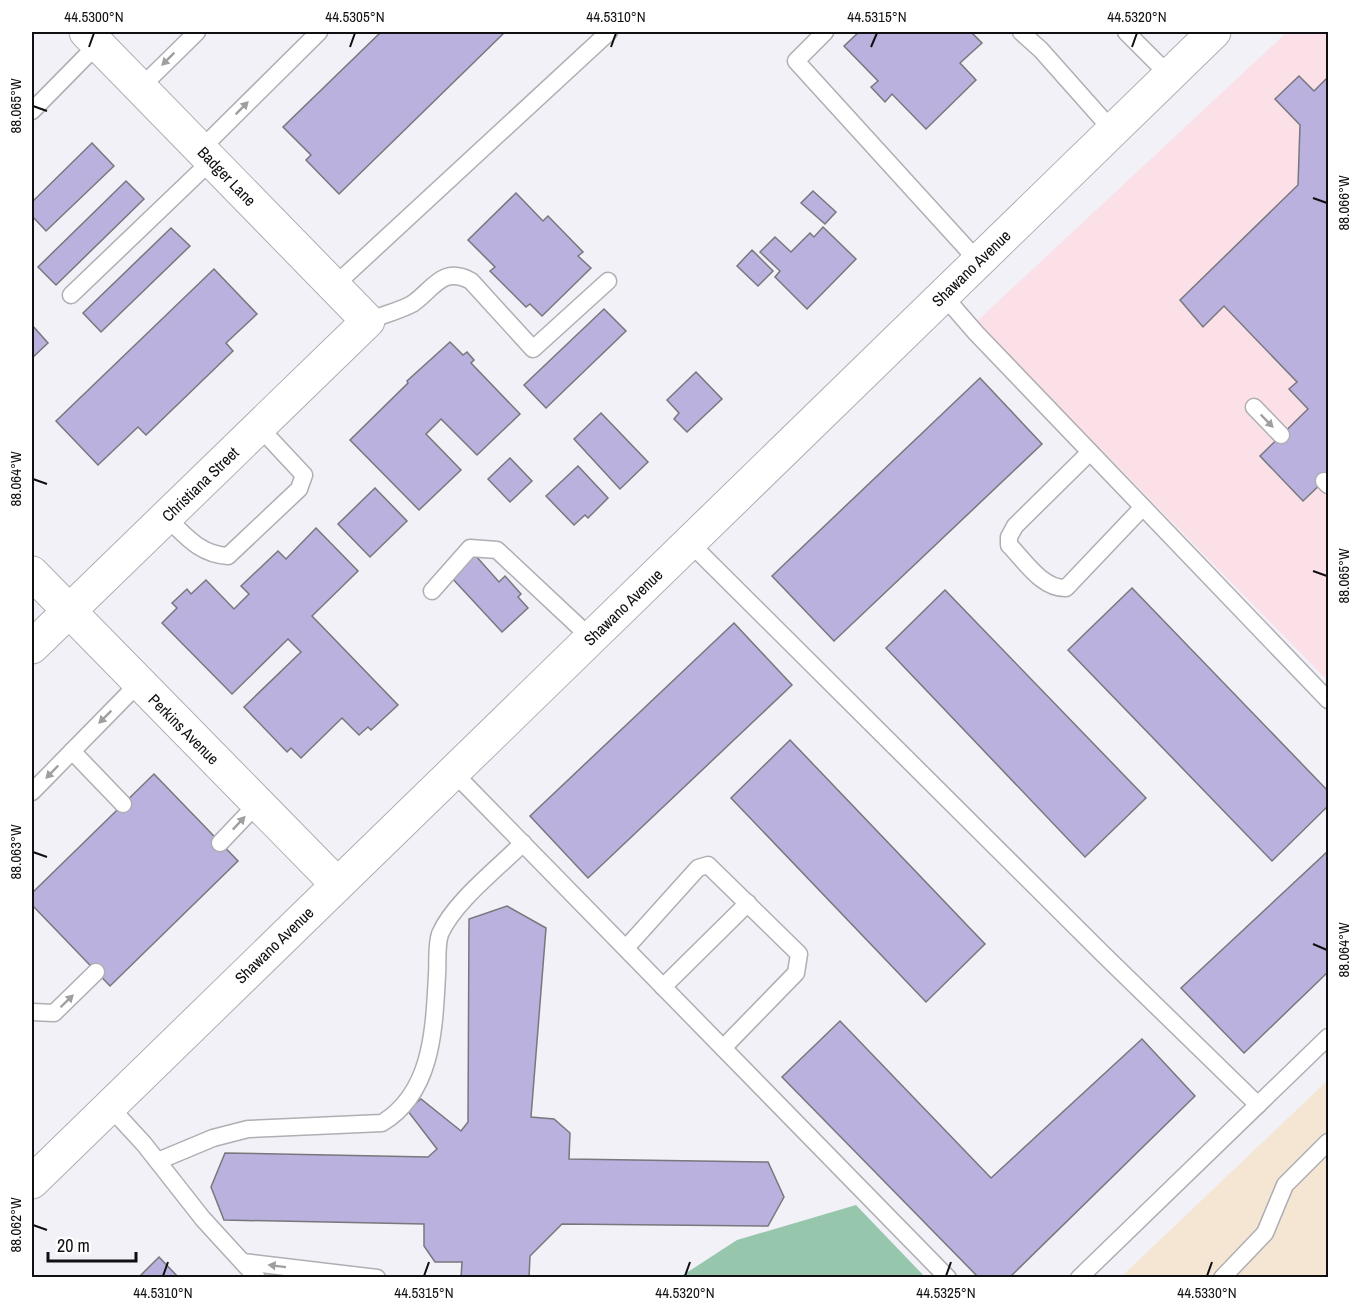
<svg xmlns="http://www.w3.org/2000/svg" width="1360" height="1309" viewBox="0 0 1360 1309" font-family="'Archivo Narrow',sans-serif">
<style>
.industrial{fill:#f5e6d3}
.medical{fill:#fbe0e7}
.forest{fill:#96c7ad}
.building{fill:#bab1de;stroke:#78777c;stroke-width:1.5}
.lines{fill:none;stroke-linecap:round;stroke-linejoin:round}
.service-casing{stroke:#afaeb3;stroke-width:19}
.minor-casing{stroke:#afaeb3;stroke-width:35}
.primary-casing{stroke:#afaeb3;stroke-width:35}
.service{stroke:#fff;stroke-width:16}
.minor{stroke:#fff;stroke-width:33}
.primary{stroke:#fff;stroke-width:33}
.oneway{fill:#9f9fa0}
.ticks{fill:none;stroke:#100f11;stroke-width:2}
.labels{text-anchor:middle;stroke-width:4.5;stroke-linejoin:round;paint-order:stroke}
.street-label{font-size:16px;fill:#100f11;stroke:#fff}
.neatline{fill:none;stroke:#100f11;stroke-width:2}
.ticks-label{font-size:15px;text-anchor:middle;fill:#100f11}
</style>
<rect width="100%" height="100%" fill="#f2f1f7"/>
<path class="industrial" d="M1328 1080V1277H1121Z"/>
<path class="medical" d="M1287 32H1328V681L976 322Z"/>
<path class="forest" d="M856 1205 925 1277H680L737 1240Z"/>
<g class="building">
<path d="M381 32H505L339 194 306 160 311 155 283 127Z"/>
<path d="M859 32H973L972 33 982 43 960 63 976 80 926 129 892 94 885 102 871 87 878 81 844 46Z"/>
<path d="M1299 76 1314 91 1328 77V477L1303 501 1260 456 1308 409 1289 389 1297 382 1224 306 1203 327 1180 300 1298 185 1300 125 1275 99Z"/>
<path d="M92 143 114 166 46 231 32 216V202Z"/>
<path d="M126 181 144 199 56 285 38 267Z"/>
<path d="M813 191 836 212 825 224 801 203Z"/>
<path d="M516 193 543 221 548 216 583 252 578 256 591 268 542 316 530 304 526 307 490 271 495 267 468 240Z"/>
<path d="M823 227 856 259 807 309 775 277 780 271 760 252 775 237 791 252 810 233 814 237Z"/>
<path d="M171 228 190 246 101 332 83 313Z"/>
<path d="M752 250 773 271 758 286 737 266Z"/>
<path d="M214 269 257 314 226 343 233 351 146 435 138 427 98 465 56 421Z"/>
<path d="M604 309 626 331 546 408 524 385Z"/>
<path d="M32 325 48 343 32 358Z"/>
<path d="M450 342 463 355 467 352 474 360 471 363 520 414 477 455 441 419 426 434 461 470 419 510 350 440 408 383 407 381Z"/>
<path d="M696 372 722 399 687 432 674 419 679 413 667 400Z"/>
<path d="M980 378 1042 444 834 641 772 576Z"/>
<path d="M601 413 648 462 620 489 574 439Z"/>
<path d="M510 458 532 481 510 502 488 479Z"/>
<path d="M578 466 608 498 588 518 585 515 574 525 546 496Z"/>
<path d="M375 488 407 521 370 557 338 524Z"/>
<path d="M316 528 358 571 312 616 398 705 371 730 368 727 359 735 342 718 301 758 291 748 287 752 244 707 301 652 288 639 232 694 162 623 177 608 172 603 187 589 191 594 206 580 234 609 249 594 241 586 278 551 286 559Z"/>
<path d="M475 555 499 582 505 576 521 594 518 597 528 608 502 632 451 577Z"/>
<path d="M1132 588 1328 791V806L1272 861 1068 650Z"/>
<path d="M945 590 1146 798 1085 857 886 648Z"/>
<path d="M734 623 792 685 588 878 530 816Z"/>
<path d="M790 740 985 944 926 1002 731 798Z"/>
<path d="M154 774 238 861 110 986 32 905V893Z"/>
<path d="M1328 851V972L1244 1053 1181 988Z"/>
<path d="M507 906 546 928 531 1117 554 1119 570 1133 569 1159 768 1162 784 1197 768 1226 562 1224 530 1256 529 1278H461L462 1262H435L424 1246V1224L224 1220 211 1187 225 1153 428 1157 437 1149 407 1110 421 1099 461 1131 468 1122 469 919Z"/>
<path d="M840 1021 991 1178 1142 1039 1195 1096 1009 1278H979L782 1077Z"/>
<path d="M159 1257 179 1278H138Z"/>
</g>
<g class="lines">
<defs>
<g id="service">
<path d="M825 32 796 61 978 261"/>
<path d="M1021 32 1041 50 1112 130"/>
<path d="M1126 32 1169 75"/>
<path d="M140 88 197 32"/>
<path d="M32 111 98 44"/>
<path d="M201 149 319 32"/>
<path d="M334 286 609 32"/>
<path d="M71 295 212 160"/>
<path d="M943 295 976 333 1328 700"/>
<path d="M368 321C382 315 399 311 412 304 433 290 442 265 471 281L533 349 608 281"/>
<path d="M1254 407 1281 435"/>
<path d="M1090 452 1015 526 1009 537V545C1025 561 1042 589 1066 588L1143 507"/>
<path d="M1324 481 1328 485"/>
<path d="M166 517C186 536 199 554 228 556L299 489 304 475 259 427"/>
<path d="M689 542 1104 955 1258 1105"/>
<path d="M432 591 470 548 497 550 591 638"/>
<path d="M72 751 123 804"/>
<path d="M453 772 948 1278"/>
<path d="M32 792 139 683"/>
<path d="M220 843 258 803"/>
<path d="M626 948 698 868 708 865 799 954 796 973 723 1048"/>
<path d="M663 987 748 903"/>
<path d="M32 1012 54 1013 96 972"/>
<path d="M109 1106 144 1144 203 1219 257 1278"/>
<path d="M158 1161 213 1138 248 1129 382 1123C433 1092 434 1028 437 975 438 963 436 946 440 934 454 902 497 869 523 843"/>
<path d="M243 1262 377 1278"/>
<path d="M1079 1278 1328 1037"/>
<path d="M1222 1278 1265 1233 1285 1185 1328 1142"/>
</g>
<g id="minor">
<path d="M32 573 337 884"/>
<path d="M32 647 368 321 86 32"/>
</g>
<path id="primary" d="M32 1182 1214 32"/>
</defs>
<use href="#service" class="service-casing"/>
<use href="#minor" class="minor-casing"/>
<use href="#primary" class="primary-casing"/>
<use href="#service" class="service"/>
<use href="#minor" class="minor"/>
<use href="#primary" class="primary"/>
</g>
<defs><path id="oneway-solid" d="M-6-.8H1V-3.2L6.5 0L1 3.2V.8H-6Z" transform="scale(1.5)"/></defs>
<g class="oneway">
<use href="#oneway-solid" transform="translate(168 59) rotate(135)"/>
<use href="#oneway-solid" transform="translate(242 108) rotate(-45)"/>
<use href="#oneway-solid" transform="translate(1267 421) rotate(46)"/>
<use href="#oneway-solid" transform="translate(105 717) rotate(135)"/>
<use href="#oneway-solid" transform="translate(52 772) rotate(134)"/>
<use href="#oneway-solid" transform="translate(239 823) rotate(-47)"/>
<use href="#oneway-solid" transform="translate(67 1001) rotate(-44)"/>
<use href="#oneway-solid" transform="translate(277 1266) rotate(-173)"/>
</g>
<path class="ticks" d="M89 47 94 33M350 47 355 33M611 47 616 33M871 47 877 33M1132 47 1137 33M33 106 47 111M1313 198 1327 203M33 479 47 484M1313 571 1327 576M33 852 47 857M1313 944 1327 950M33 1225 47 1230M163 1276 168 1262M424 1276 429 1262M685 1276 690 1262M946 1276 951 1262M1207 1276 1212 1262"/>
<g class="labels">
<g class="street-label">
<text transform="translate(227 176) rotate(46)" y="6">Badger Lane</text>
<text transform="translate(971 268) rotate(-44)" y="6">Shawano Avenue</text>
<text transform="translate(200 484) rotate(-44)" y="6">Christiana Street</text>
<text transform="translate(623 607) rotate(-44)" y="6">Shawano Avenue</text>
<text transform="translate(184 729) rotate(45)" y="6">Perkins Avenue</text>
<text transform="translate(274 945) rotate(-44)" y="6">Shawano Avenue</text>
</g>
</g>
<rect width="1360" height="1309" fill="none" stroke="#ffffff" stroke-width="66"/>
<path d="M48 1252v9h88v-9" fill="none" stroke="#100f11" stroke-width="3"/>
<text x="57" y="1252" font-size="18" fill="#100f11" stroke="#ffffff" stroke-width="4.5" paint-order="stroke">20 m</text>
<rect x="33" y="33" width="1294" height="1243" class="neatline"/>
<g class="ticks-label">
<text x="94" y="22">44.5300°N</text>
<text x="355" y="22">44.5305°N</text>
<text x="616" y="22">44.5310°N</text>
<text x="877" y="22">44.5315°N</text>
<text x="1137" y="22">44.5320°N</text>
<text transform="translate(16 106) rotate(-90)" y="5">88.065°W</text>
<text transform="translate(1344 203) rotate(-90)" y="5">88.066°W</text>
<text transform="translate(16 479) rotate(-90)" y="5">88.064°W</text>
<text transform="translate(1344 576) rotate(-90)" y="5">88.065°W</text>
<text transform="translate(16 852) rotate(-90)" y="5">88.063°W</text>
<text transform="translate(1344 950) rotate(-90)" y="5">88.064°W</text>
<text transform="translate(16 1225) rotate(-90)" y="5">88.062°W</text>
<text x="163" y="1298">44.5310°N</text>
<text x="424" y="1298">44.5315°N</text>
<text x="685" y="1298">44.5320°N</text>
<text x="946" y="1298">44.5325°N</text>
<text x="1207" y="1298">44.5330°N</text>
</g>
</svg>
